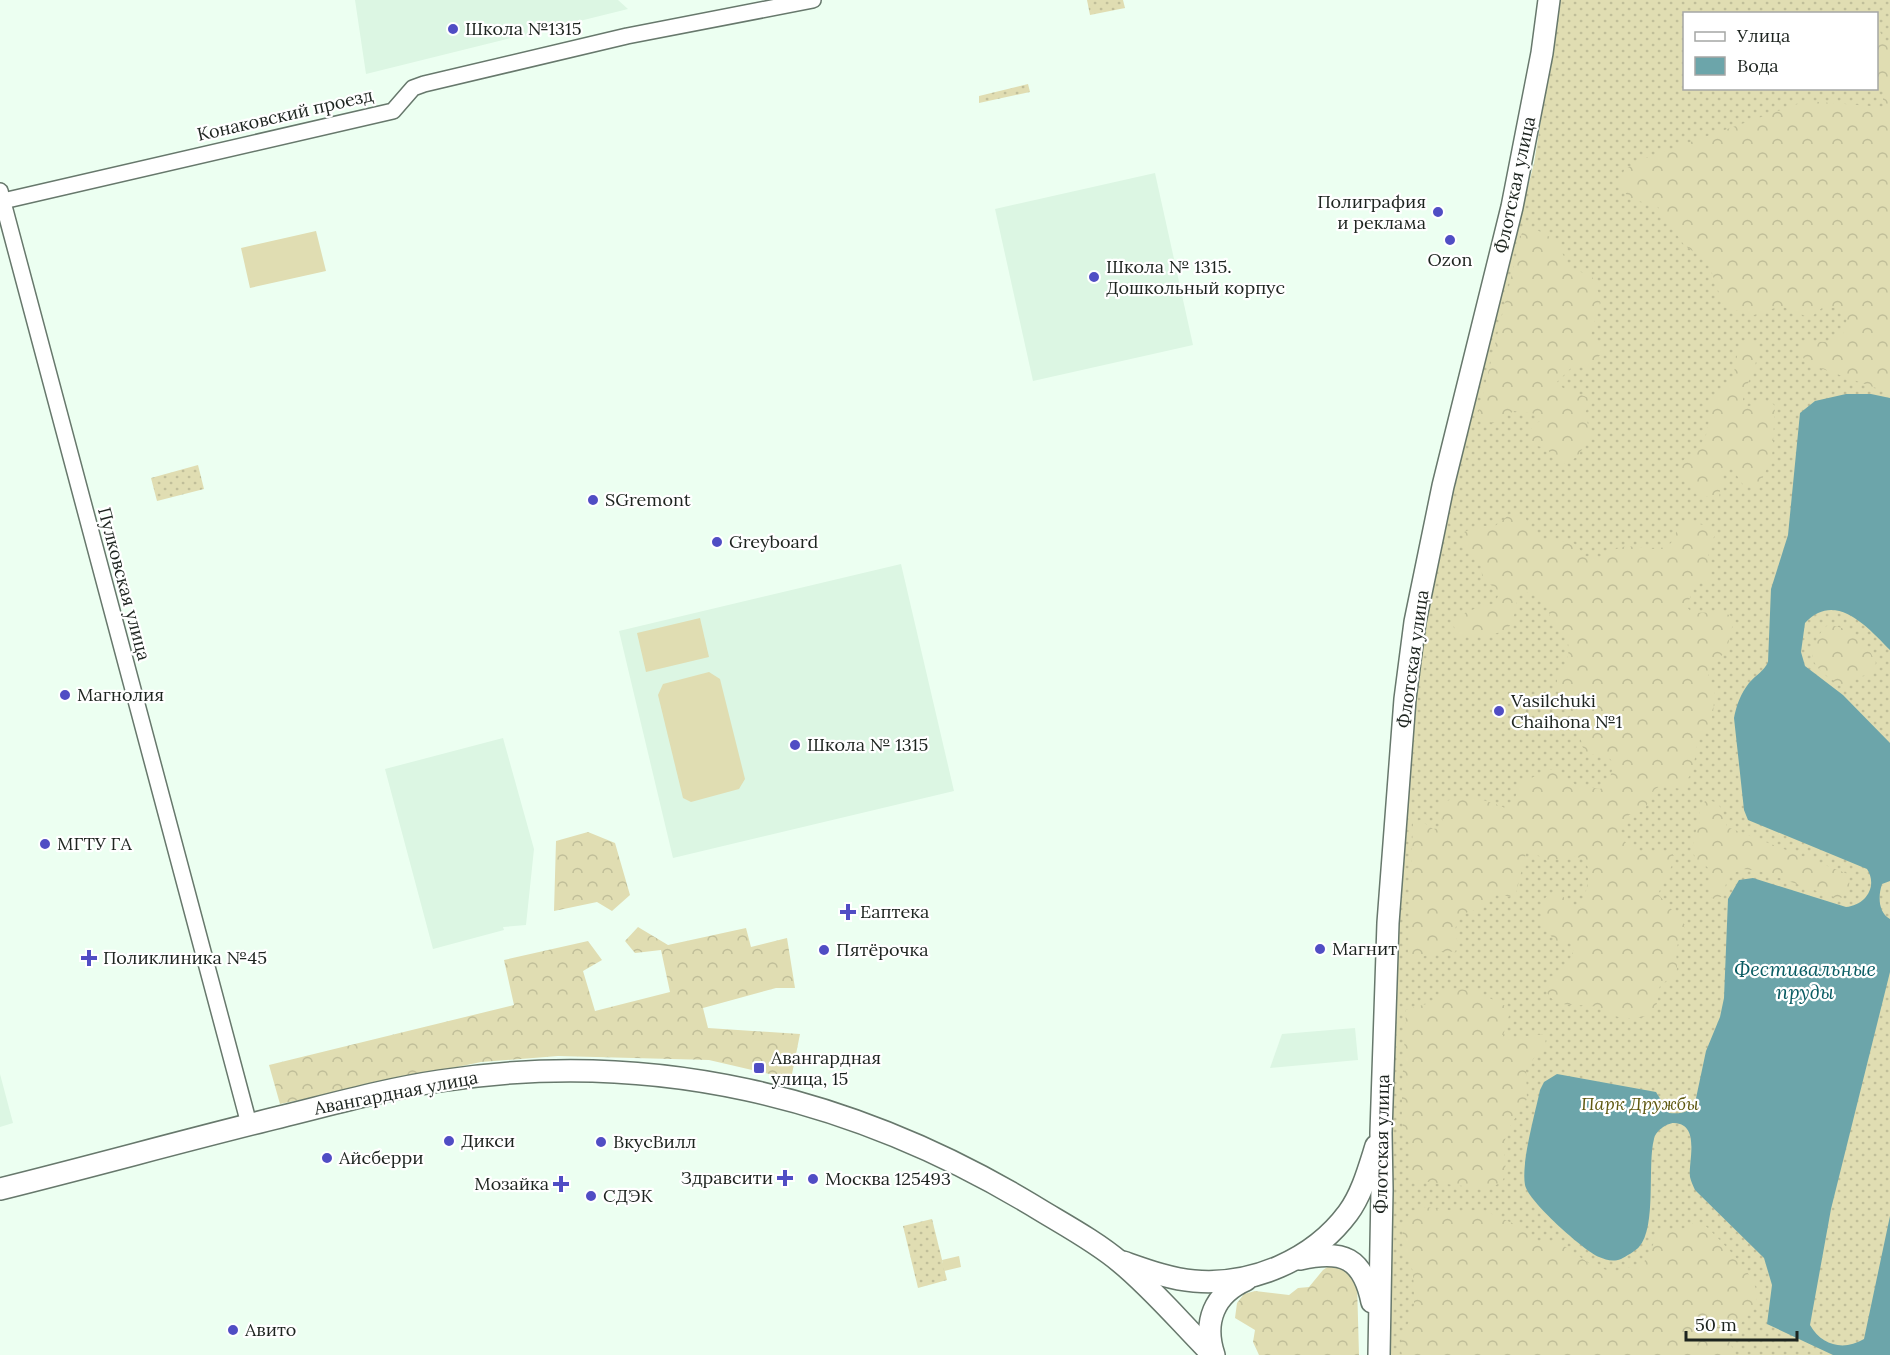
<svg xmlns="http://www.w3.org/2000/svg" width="1890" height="1355" viewBox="0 0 1890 1355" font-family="Lora,serif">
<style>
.built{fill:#dcf6e3}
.grass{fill:url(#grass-dots);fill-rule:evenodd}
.forest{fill:url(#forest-crowns)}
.pitch{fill:#e0ddb2}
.water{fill:#6ca5aa}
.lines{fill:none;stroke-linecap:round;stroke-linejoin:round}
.street-casing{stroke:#67786c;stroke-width:18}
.secondary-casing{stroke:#67786c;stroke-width:24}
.street{stroke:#fff;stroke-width:15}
.secondary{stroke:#fff;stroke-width:21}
.poi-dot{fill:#504dc4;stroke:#fff;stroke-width:2}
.labels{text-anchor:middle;stroke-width:4.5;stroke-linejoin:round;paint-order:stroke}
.poi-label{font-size:18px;fill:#1d241f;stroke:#fff;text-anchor:start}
.street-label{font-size:18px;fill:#1d241f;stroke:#fff}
.park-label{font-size:18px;font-style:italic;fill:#5f5910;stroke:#fff}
.water-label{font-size:20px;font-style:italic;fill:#095c63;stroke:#fff}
</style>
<defs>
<pattern id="grass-dots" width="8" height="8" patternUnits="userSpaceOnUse" patternTransform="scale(1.5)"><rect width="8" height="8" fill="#e0ddb2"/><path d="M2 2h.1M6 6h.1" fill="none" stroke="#c0be99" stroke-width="1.8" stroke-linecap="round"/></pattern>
<pattern id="forest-crowns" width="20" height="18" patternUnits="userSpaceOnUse" patternTransform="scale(1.5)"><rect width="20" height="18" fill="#e0ddb2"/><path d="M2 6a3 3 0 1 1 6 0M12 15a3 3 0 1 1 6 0" fill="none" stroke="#c0be99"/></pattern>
</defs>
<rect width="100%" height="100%" fill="#ecfff1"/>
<g class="built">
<path d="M355 0H618L628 9 366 74Z"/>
<path d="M1155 173 1193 345 1033 381 995 209Z"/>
<path d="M901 564 954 791 673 858 619 631Z"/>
<path d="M503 738 534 849 526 925 503 927 504 930 433 949 385 769Z"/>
<path d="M1355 1028 1358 1060 1270 1068 1282 1034Z"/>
<path d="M0 1074 13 1123 0 1127Z"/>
</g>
<g class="grass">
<path d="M1087 0H1123L1125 8 1090 15Z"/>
<path d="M1560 0H1890V1355H1385L1392 1027 1408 763 1423 629 1457 467 1534 163ZM1684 14H1876V88H1684Z"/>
<path d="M1028 84 1030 92 979 103V96Z"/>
<path d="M198 465 204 489 157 501 151 478Z"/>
<path d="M932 1219 947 1280 918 1288 903 1226Z"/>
</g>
<g class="forest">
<path d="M1877 26 1886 43 1890 42V393L1806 363 1799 349 1800 341 1829 342 1843 334 1847 319 1836 308H1822L1810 318 1781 306 1754 315 1724 307 1708 262 1684 245 1658 207 1629 198 1620 185 1624 170 1640 160 1806 101 1883 107V91L1877 85Z"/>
<path d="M1524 224C1537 228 1543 235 1555 239L1570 268 1592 276 1601 299 1590 338 1602 347 1600 355 1591 367 1573 366 1557 382 1563 388 1592 399 1585 413 1591 436 1577 457 1563 464 1555 461 1547 448 1532 445 1528 438 1533 424 1541 421 1537 414 1514 411 1493 423 1477 419Z"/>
<path d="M1748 340 1755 341C1763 363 1746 379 1743 400L1746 407 1769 400 1775 406 1772 458 1759 485 1744 486 1731 467H1723L1719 498 1697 495 1680 472V463C1688 456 1702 446 1706 435 1716 403 1699 406 1732 383L1738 351Z"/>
<path d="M1510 514 1525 517C1543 554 1544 534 1575 544L1585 556 1599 560C1605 556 1612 550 1619 548 1634 543 1651 553 1667 546 1678 541 1673 524 1687 523 1696 521 1705 526 1714 530 1716 541 1707 549 1708 560 1709 568 1713 571 1710 580L1694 585 1687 607 1692 613 1723 612 1731 616 1733 623 1726 653 1712 661 1708 676 1715 690 1713 713 1709 728 1698 739 1693 770 1682 789 1660 786 1654 790 1644 811 1629 815 1620 826C1622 855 1649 853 1672 852L1675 859 1658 894 1685 925C1684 933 1678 940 1677 948 1674 969 1685 972 1661 984 1656 993 1660 1007 1651 1014 1645 1019 1623 1019 1615 1016 1608 1013 1601 1007 1594 1006 1577 1004 1557 1009 1547 993L1550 977 1565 972 1574 949 1570 942 1556 941 1550 935 1549 927 1543 922C1541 907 1540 894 1559 892L1575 910 1582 907C1592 871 1596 845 1549 862L1534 853H1526L1516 893 1509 897 1495 891 1489 895 1481 908 1459 915 1455 930 1458 945 1455 952 1439 951 1410 961 1408 953 1413 823 1420 820 1433 829 1440 828 1443 821 1437 807C1457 791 1484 799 1505 808L1512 805 1521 783 1548 770H1556L1576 785 1600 789 1608 785 1614 763 1608 757 1585 753C1580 743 1581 733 1577 722 1573 710 1558 698 1557 686 1555 672 1567 667 1568 656 1571 635 1562 638 1554 624 1545 610 1552 599 1532 591L1518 596C1516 604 1515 616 1511 624 1504 637 1474 636 1461 636L1455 630 1453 623C1466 608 1478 609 1495 603L1498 596 1496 588 1482 580C1482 576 1482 570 1481 566 1476 552 1460 549 1464 532L1479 526H1495Z"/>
<path d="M1828 625C1853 628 1866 641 1876 663L1867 675C1856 676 1850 684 1840 684 1832 680 1821 673 1816 665 1807 654 1818 632 1828 625Z"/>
<path d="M1706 800C1723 801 1723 814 1727 827L1848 874 1850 889 1840 899 1759 871 1743 869 1729 875 1722 896 1716 900 1709 896 1711 871 1705 865 1698 864 1692 850 1701 806Z"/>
<path d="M588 832 615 843 630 895 612 911 597 902 554 911 556 841Z"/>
<path d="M638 927 668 945 746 928 751 947 787 938 795 988H776L703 1008 708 1028 800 1034 791 1079 709 1060 558 1056 481 1062 280 1104 269 1065 514 1005 504 960 588 941 602 960 583 971 595 1011 670 992 661 950 635 953 625 941Z"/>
<path d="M1450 988 1476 991 1511 1009 1502 1039C1517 1041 1528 1033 1547 1035L1545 1043 1526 1069 1527 1099 1506 1133 1504 1149 1506 1173 1502 1182 1488 1189 1413 1180 1406 1176C1420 1145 1403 1145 1402 1118 1401 1082 1405 1046 1406 1010L1433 1002 1442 990Z"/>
<path d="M1426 1207 1463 1212 1481 1209 1521 1227 1538 1242 1560 1243 1590 1264 1612 1272 1643 1264 1660 1231 1682 1229 1696 1222 1704 1224C1718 1239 1765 1281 1756 1302 1750 1316 1737 1327 1727 1337L1736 1355H1402C1396 1334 1414 1322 1414 1302 1414 1291 1414 1275 1411 1264 1409 1258 1405 1253 1403 1247 1400 1236 1405 1220 1411 1211Z"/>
<path d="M1332 1264 1352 1274 1357 1283 1359 1355H1259L1253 1342 1255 1330 1235 1318 1237 1303 1244 1294 1255 1291 1289 1295 1298 1288 1309 1287 1323 1270Z"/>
</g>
<g class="pitch">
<path d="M316 231 326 271 250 288 241 248Z"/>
<path d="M700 618 709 657 646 672 637 633Z"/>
<path d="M709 672 720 679 745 779 739 789 691 802 683 798 658 695 663 684Z"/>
<path d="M959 1256 961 1267 944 1271 942 1260Z"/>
</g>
<path class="water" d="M1846 394H1871L1890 398V650C1868 628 1836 590 1805 623L1801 652 1805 666 1843 695 1890 743V881L1882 884C1878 896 1878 912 1890 919V972L1831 1209 1810 1325C1822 1346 1844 1351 1864 1339L1890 1216V1355H1833L1767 1324 1772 1285 1764 1258 1695 1190C1693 1186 1691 1181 1690 1177 1688 1162 1701 1124 1674 1123 1666 1123 1655 1132 1654 1139 1647 1165 1657 1227 1639 1247 1637 1250 1625 1257 1621 1259 1613 1262 1606 1260 1599 1257 1583 1250 1528 1201 1525 1185 1521 1163 1535 1114 1540 1090L1544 1082 1557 1074 1656 1092 1669 1113C1681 1114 1688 1113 1695 1103L1706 1051 1720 1017 1724 998 1728 899 1739 880 1753 878 1846 907C1866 905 1878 886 1867 869L1748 820 1744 810 1734 718C1736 706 1741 693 1749 683 1756 675 1764 671 1768 662L1771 589 1788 535 1800 413 1815 401Z"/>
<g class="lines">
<defs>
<g id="street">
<path d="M0 191 249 1124"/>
<path d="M3 201 393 111 413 88 424 84 627 36 813 0"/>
</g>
<g id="secondary">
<path d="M0 1189C93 1166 186 1140 280 1117 333 1104 386 1089 440 1081 650 1048 851 1096 1032 1205 1061 1223 1094 1240 1120 1262 1153 1289 1182 1324 1213 1355"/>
<path d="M1300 1259C1343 1249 1363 1258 1372 1302"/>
<path d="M1123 1262C1146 1270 1170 1279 1194 1281 1252 1286 1313 1260 1348 1213 1362 1194 1369 1168 1376 1146"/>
<path d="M1214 1355C1203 1322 1214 1294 1246 1280"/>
<path d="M1379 1355 1382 1190 1381 1133 1388 923 1405 699 1415 622 1443 486 1512 207 1542 53 1549 0"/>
</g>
</defs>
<use href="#street" class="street-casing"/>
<use href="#secondary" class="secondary-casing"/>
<use href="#street" class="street"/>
<use href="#secondary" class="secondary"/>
</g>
<g class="poi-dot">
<circle cx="453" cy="29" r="6"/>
<circle cx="1438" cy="212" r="6"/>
<circle cx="1450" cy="240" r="6"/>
<circle cx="1094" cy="277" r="6"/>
<circle cx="593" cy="500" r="6"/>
<circle cx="717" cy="542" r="6"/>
<circle cx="65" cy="695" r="6"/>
<circle cx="1499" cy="711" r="6"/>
<circle cx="795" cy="745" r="6"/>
<circle cx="45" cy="844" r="6"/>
<path d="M845 903h6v6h6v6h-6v6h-6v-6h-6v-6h6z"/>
<circle cx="1320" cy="949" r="6"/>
<circle cx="824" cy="950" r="6"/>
<path d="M86 949h6v6h6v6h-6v6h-6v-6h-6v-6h6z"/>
<rect x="753" y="1062" width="12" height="12" rx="3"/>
<circle cx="449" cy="1141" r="6"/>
<circle cx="601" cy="1142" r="6"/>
<circle cx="327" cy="1158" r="6"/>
<path d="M782 1169h6v6h6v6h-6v6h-6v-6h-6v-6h6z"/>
<circle cx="813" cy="1179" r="6"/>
<path d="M558 1175h6v6h6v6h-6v6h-6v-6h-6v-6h6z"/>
<circle cx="591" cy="1196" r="6"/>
<circle cx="233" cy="1330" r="6"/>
</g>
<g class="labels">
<g class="poi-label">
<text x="465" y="35">Школа №1315</text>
<text x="1426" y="208" text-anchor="end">Полиграфия<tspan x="1426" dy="21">и реклама</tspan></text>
<text x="1450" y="266" text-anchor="middle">Ozon</text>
<text x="1106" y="273">Школа № 1315.<tspan x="1106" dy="21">Дошкольный корпус</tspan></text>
<text x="605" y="506">SGremont</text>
<text x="729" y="548">Greyboard</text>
<text x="77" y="701">Магнолия</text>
<text x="1511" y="707">Vasilchuki<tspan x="1511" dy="21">Chaihona №1</tspan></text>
<text x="807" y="751">Школа № 1315</text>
<text x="57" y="850">МГТУ ГА</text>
<text x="860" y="918">Еаптека</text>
<text x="1332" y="955">Магнит</text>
<text x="836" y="956">Пятёрочка</text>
<text x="103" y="964">Поликлиника №45</text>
<text x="771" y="1064">Авангардная<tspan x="771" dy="21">улица, 15</tspan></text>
<text x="461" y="1147">Дикси</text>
<text x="613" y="1148">ВкусВилл</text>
<text x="339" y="1164">Айсберри</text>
<text x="773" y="1184" text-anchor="end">Здравсити</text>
<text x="825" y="1185">Москва 125493</text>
<text x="549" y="1190" text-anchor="end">Мозайка</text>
<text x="603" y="1202">СДЭК</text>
<text x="245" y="1336">Авито</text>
</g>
<g class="street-label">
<text transform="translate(285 115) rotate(-13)" y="6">Конаковский проезд</text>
<text transform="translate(1515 185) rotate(-78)" y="6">Флотская улица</text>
<text transform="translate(124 584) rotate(75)" y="6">Пулковская улица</text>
<text transform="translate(1413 659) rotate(-82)" y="6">Флотская улица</text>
<text transform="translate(396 1093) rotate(-11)" y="6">Авангардная улица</text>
<text transform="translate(1382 1144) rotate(-89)" y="6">Флотская улица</text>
</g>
<g class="park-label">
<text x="1640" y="1110">Парк Дружбы</text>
</g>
<g class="water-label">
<text x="1805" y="976">Фестивальные<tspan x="1805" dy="23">пруды</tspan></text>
</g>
</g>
<rect x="1683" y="12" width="195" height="78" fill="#ffffff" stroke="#a5a7a5" stroke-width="1.5"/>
<rect x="1695" y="32" width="30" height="9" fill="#ffffff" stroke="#a5a7a5" stroke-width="1.5"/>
<text x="1737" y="42" font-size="18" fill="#1d241f">Улица</text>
<rect x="1695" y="57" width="30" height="18" fill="#6ca5aa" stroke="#a5a7a5" stroke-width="1.5"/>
<text x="1737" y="72" font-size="18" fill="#1d241f">Вода</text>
<path d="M1686 1331v9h111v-9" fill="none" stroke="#1d241f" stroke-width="3"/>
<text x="1695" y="1331" font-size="18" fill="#1d241f" stroke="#ffffff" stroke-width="4.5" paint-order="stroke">50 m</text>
</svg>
